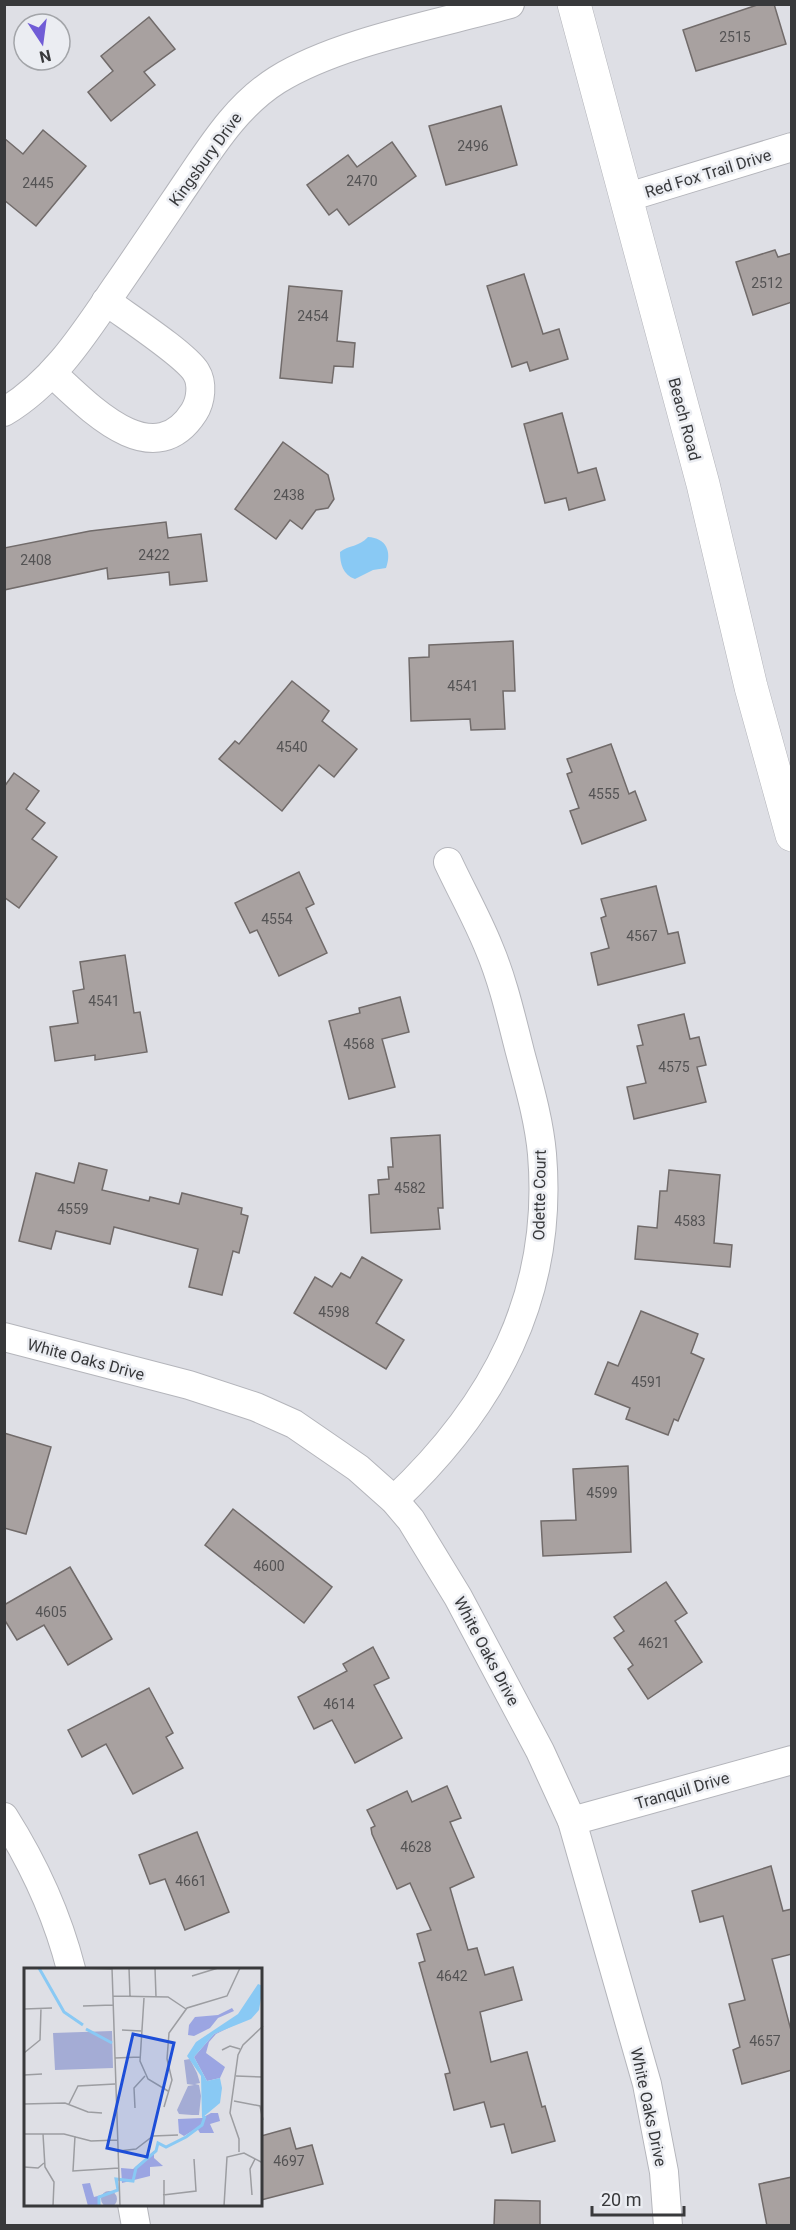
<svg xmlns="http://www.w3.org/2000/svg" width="796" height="2230" viewBox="0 0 796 2230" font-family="Roboto,sans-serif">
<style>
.water{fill:#89c9f4}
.building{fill:#a8a1a0;stroke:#716b6a;stroke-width:1.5}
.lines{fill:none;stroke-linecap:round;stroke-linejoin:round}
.minor-casing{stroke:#b4b5bb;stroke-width:30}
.tertiary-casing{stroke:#b4b5bb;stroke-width:34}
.minor{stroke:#fff;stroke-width:28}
.tertiary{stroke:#fff;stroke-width:33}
.labels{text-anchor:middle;stroke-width:5;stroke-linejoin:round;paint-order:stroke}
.number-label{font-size:14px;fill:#545354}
.street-label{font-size:16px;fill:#38393b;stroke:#ebedf2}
.inset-river{fill:none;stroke:#89c9f4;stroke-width:3}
.inset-road{fill:none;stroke:#9c9da1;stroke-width:1.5}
.view{fill:#1d4ed8;fill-opacity:0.15;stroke:#1d4ed8;stroke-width:3}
.inset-edge{fill:none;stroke:#38393b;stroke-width:3}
</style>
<rect width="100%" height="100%" fill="#dedfe5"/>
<path class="water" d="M368 537C386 538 392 551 386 568L373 570 355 579C343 575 340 564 340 552 349 545 359 547 368 537Z"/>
<g class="building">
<path d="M760 4H774L786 44 696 71 683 30Z"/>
<path d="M149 17 175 49 144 72 155 85 111 121 88 92 113 71 101 56Z"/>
<path d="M501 106 517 165 446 185 429 126Z"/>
<path d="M43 130 86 166 36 226 4 200V138L23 154Z"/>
<path d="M392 142 416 176 349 225 337 209 329 215 307 185 348 155 357 167Z"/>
<path d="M775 250 778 257 792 253V302L753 315 736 262Z"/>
<path d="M524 274 543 334 559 329 568 359 530 371 527 362 512 367 487 286Z"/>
<path d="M289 286 342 291 337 341 355 343 353 367 334 366 332 383 280 378Z"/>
<path d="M562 413 578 473 596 468 605 500 569 510 566 498 545 503 524 424Z"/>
<path d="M283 442 328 475 334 499 328 508 316 510 302 529 290 520 276 539 235 509Z"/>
<path d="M166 522 168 538 201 534 207 581 170 585 169 572 108 579 107 568 4 590V548L90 531Z"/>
<path d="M513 641 515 691H503L505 729 471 730 470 719 411 721 409 658 429 657V645Z"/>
<path d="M292 681 329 711 322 721 357 749 334 777 319 765 282 811 219 759 235 741 239 744Z"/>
<path d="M611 744 629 794 635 791 646 820 582 844 570 811 579 808 567 774 572 772 567 759Z"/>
<path d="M14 773 39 791 26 809 45 823 32 839 57 857 19 908 4 897V787Z"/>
<path d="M299 872 314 904 306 908 327 953 279 976 257 930 250 933 235 903Z"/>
<path d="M656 886 668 934 678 932 685 963 598 985 591 953 609 948 601 918 606 916 601 899Z"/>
<path d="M125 955 134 1013 140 1012 147 1052 95 1060V1055L55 1061 50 1027 78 1023 73 991 84 989 80 962Z"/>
<path d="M400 997 409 1032 382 1039 395 1087 349 1099 329 1021 360 1013 359 1008Z"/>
<path d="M684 1014 690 1039 699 1037 706 1065 697 1067 706 1102 634 1119 627 1087 646 1083 637 1046 643 1045 638 1025Z"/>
<path d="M440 1135 443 1208H438L440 1229 371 1233 369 1195 379 1194 378 1180 389 1179 388 1167H393L391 1138Z"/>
<path d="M79 1163 107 1170 102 1190 149 1201 150 1197 179 1204 182 1193 242 1208 241 1214 248 1216 239 1253 233 1251 222 1295 189 1287 198 1249 114 1227 110 1244 56 1231 51 1249 19 1241 36 1173 74 1183Z"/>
<path d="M669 1170 720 1175 714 1243 732 1245 730 1267 635 1259 638 1226 657 1228 660 1191H667Z"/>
<path d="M362 1257 402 1280 376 1323 404 1340 386 1369 294 1313 315 1277 332 1287 341 1273 350 1278Z"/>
<path d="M641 1311 698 1334 691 1353 704 1359 678 1421 674 1419 668 1435 626 1419 630 1408 595 1394 608 1362 618 1366Z"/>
<path d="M4 1433 51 1447 26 1534 4 1528Z"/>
<path d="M628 1466 631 1552 543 1556 541 1521 576 1520 573 1469Z"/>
<path d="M233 1509 332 1587 304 1623 205 1545Z"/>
<path d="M70 1567 112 1639 68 1665 44 1625 17 1640 4 1619V1605Z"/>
<path d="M666 1582 687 1613 675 1621 702 1662 648 1699 628 1669 633 1665 614 1638 624 1631 614 1617Z"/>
<path d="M373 1647 389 1678 374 1685 402 1738 355 1763 332 1720 314 1729 298 1697 347 1671 343 1664Z"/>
<path d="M149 1688 173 1733 166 1737 183 1768 133 1794 106 1744 82 1757 68 1730Z"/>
<path d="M447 1786 461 1818 450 1822 474 1877 450 1888 468 1950 477 1948 485 1975 513 1967 522 2000 480 2012 491 2062 527 2052 542 2107 545 2106 555 2141 512 2153 504 2124 491 2127 484 2102 454 2110 445 2074 450 2073 419 1963 425 1961 417 1934 431 1930 410 1883 397 1889 372 1834 371 1828 375 1826 367 1810 407 1791 412 1802Z"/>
<path d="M197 1832 229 1912 185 1930 165 1879 150 1884 139 1855Z"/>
<path d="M771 1866 783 1911 792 1909V1954L772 1959 792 2034V2070L742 2084 733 2050 740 2047 729 2004 745 2000 723 1916 700 1922 692 1891Z"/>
<path d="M290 2128 296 2149 312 2145 323 2184 261 2200V2136Z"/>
<path d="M792 2177V2226H767L759 2184Z"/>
<path d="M495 2200 540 2201V2226H494Z"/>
</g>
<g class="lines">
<defs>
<g id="minor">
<path d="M625 198 792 147"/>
<path d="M52 373C88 406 153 476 194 412 201 401 203 383 196 372 185 354 126 316 106 301"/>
<path d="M4 412C54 382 84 334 116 287 141 251 165 215 190 178 215 141 239 104 277 80 338 42 439 24 510 4"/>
<path d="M4 1337 189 1385 256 1407 294 1424 358 1468 394 1500 411 1520 458 1597 540 1751 572 1821 647 2084 664 2172 668 2226"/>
<path d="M394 1500C494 1406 554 1295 542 1154 539 1120 529 1086 520 1052 511 1017 503 981 489 948 477 918 461 890 448 862"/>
<path d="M4 1817C35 1866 57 1914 71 1969"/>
<path d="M572 1821 792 1760"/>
<path d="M132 2204 136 2226"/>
</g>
<path id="tertiary" d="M574 4 703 484 751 687 792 835"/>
</defs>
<use href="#minor" class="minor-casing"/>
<use href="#tertiary" class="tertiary-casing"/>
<use href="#minor" class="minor"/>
<use href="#tertiary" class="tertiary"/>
</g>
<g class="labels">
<g class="number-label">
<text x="735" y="42">2515</text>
<text x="473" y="151">2496</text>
<text x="362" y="186">2470</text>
<text x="38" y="188">2445</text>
<text x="767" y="288">2512</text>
<text x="313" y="321">2454</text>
<text x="289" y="500">2438</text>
<text x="154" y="560">2422</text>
<text x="36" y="565">2408</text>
<text x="463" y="691">4541</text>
<text x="292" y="752">4540</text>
<text x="604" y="799">4555</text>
<text x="277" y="924">4554</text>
<text x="642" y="941">4567</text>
<text x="104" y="1006">4541</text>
<text x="359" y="1049">4568</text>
<text x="674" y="1072">4575</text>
<text x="410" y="1193">4582</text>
<text x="73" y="1214">4559</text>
<text x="690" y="1226">4583</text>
<text x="334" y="1317">4598</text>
<text x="647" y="1387">4591</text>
<text x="602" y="1498">4599</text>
<text x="269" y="1571">4600</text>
<text x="51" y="1617">4605</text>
<text x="654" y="1648">4621</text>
<text x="339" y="1709">4614</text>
<text x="416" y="1852">4628</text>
<text x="191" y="1886">4661</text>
<text x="452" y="1981">4642</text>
<text x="765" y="2046">4657</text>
<text x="289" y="2166">4697</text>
</g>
<g class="street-label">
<text transform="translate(205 159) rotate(-54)" y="6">Kingsbury Drive</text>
<text transform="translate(708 173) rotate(-17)" y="6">Red Fox Trail Drive</text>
<text transform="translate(685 419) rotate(75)" y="6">Beach Road</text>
<text transform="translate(539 1195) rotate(-89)" y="6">Odette Court</text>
<text transform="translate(86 1359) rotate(15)" y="6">White Oaks Drive</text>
<text transform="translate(487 1651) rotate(62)" y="6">White Oaks Drive</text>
<text transform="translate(682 1790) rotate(-16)" y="6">Tranquil Drive</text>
<text transform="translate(649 2107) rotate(78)" y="6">White Oaks Drive</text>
</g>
</g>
<g transform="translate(24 1968)">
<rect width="238" height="238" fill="#dedfe5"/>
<path d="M88 63 89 100 31 102 29 65ZM166 91 173 105 176 115 171 116 175 117 177 128 175 147H168L155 146 153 142 164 118 170 117 163 116 160 92ZM77 231a8 8 0 1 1 16 0a8 8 0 1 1-16 0Z" fill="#a4acd5"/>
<path d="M208 40 210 43 194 50 186 60 170 68 164 67 165 57 171 49 194 47ZM214 55 192 66 185 74 182 85 201 99 196 110 183 113 170 89 190 66ZM187 145H194L196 153 186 156 190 165H176L173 160 160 168 155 165 154 151 178 150ZM130 183V190L139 198 126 199V208L98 215 97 200 109 201ZM66 215 70 229 81 226 74 232 77 238H64L58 216Z" fill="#9ba5e2"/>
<path d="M234 16 239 18 235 42 227 51 190 66 170 89 183 113 196 110 198 120 196 135 178 150 177 108 163 88 172 74 214 46Z" fill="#89c9f4"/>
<path class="inset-river" d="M15 0 40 44 59 57M62 61 88 75M75 238V229L94 222 92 211 109 213 112 200 132 183 134 175 142 179 162 169 178 157 181 148"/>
<path class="inset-road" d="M55 0 88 1M88 0 96 238M105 0 106 28M131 0 132 29M168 8 194 0M89 28 144 29 162 41M120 30 116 93 124 111 144 123M59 38 89 37M0 41 28 40M98 62 117 63M198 82 206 78 216 81M0 85 16 72 17 40M91 90 116 89M0 107 18 106M212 108 239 109M210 133 236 138 239 152M0 136 41 135 64 144 78 145M45 136 54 118 91 116M140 139 148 112 143 91 145 65 163 40 203 28 216 0M111 140 110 120 121 108M0 166H40L67 173 94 172M19 166 21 199 30 214 29 238M51 168 49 203 95 200M95 183 112 181 129 168 154 167M215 184V171L206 145 214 87 219 77 239 58M0 199 14 200 20 195M140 212V238M139 227 172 223 170 191M228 227 226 201 231 191M200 238 203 189 220 185 239 195"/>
<path class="view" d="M109 66 150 75 123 189 83 180Z"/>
<rect width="238" height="238" class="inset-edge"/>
</g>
<rect width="796" height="2230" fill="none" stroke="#38393b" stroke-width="12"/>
<g transform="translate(42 42) rotate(167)"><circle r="28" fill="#ebedf2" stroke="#a3a5a9" stroke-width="1.5"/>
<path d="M0-4.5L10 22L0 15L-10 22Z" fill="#705cd6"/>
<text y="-9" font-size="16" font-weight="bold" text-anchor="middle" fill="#38393b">N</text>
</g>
<path d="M592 2206v9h92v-9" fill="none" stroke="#38393b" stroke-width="3"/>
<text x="601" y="2206" font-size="18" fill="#38393b" stroke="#ebedf2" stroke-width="4.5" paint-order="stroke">20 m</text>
</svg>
